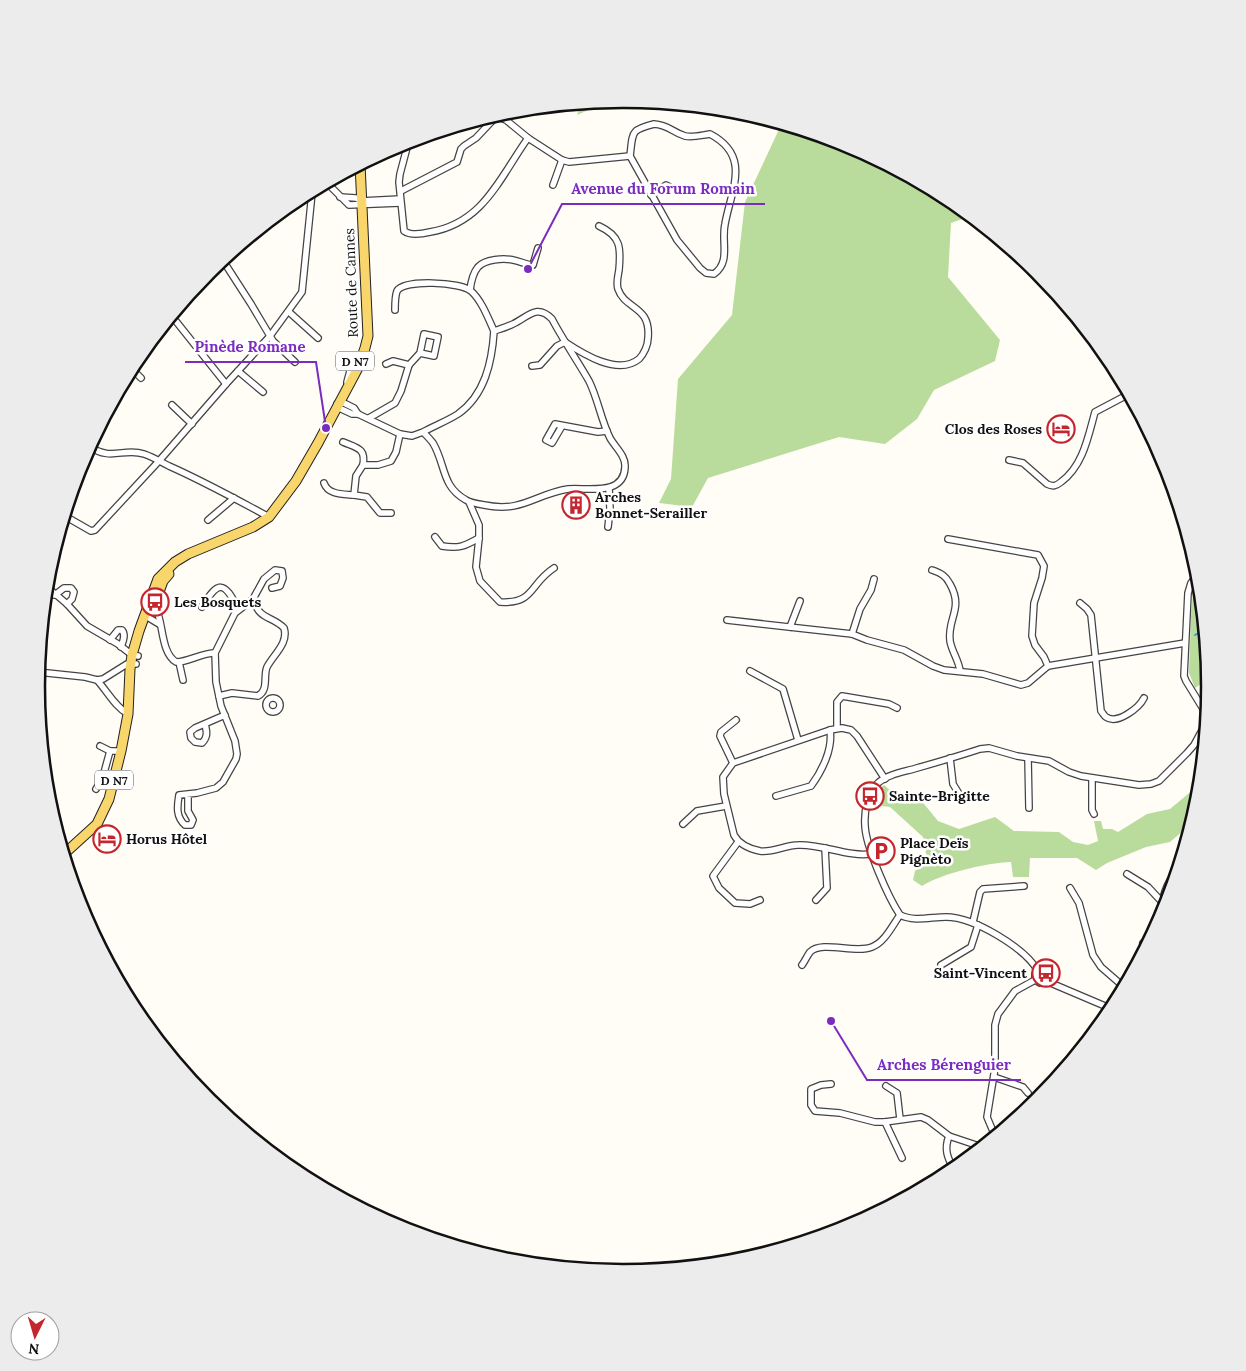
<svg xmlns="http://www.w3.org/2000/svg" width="1246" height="1371" font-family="Lora,serif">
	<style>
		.forest { fill: #b9dc9c }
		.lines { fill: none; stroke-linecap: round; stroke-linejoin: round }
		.stream { stroke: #3f96cf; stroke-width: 2 }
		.minor-casing { stroke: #444; stroke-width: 8 }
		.primary-casing { stroke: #222; stroke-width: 11 }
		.minor { stroke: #fff; stroke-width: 5.5 }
		.primary { stroke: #f9d66b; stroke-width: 9 }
		.labels { text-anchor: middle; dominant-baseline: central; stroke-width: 5; stroke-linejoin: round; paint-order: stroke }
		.shield { fill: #fff; stroke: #585858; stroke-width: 1 }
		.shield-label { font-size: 12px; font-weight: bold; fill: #111 }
		.street-label { font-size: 14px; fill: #111; stroke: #fff }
		.poi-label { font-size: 14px; font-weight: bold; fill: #111; stroke: #fff; text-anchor: start }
		.rim { fill: none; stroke: #111; stroke-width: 2.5 }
		.leader { fill: none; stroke: #7b2cbf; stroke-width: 2 }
		.callout-dot { fill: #7b2cbf; stroke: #fff; stroke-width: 2 }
		.callout-label { font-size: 15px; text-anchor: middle; font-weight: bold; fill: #7b2cbf; stroke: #fff; stroke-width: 5; stroke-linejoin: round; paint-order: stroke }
	</style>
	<rect width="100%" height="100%" fill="#fffdf5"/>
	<g class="forest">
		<path d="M 611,100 L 577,115 L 582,103 Z"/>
		<path d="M 782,123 L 848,144 L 949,198 L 971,216 L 951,223 L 948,277 L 1000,340 L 995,361 L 934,390 L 917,419 L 885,444 L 839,437 L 708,478 L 692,507 L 659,503 L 671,479 L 678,379 L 732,315 L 745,202 Z"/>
		<path d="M 1199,579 L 1210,686 L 1209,694 L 1201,684 L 1195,688 L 1189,673 L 1191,616 L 1193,592 Z"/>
		<path d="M 1200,784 L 1198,800 L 1191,824 L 1170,842 L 1146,847 L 1107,863 L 1096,870 L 1077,858 L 1030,858 L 1029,877 L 1013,877 L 1011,862 C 986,863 943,873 922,886 L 913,880 L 915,871 L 927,859 L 923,837 L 890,807 L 873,805 L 876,792 L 884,785 L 899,798 L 920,799 L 938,821 L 959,829 L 995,817 L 1014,831 L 1059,832 L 1073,842 L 1088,845 L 1098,841 L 1094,821 L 1101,821 L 1103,829 L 1112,829 L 1118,832 L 1147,814 L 1170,809 Z"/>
	</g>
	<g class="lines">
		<path class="stream" d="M 1195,635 L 1204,630"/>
		<g class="minor-casing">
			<g id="minor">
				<path d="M 654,124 C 669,125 672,132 685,136 C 692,138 702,135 710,134 C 752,156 731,190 725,224 C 721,242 731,262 714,274 L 706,273 L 700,268 L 677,240 L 630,156 C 633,132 630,130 654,124 Z"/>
				<path d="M 409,140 L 400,174 L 399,182 L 404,231 C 411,236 422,234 430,232 C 484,223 500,177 528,138 L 562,160 L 569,162 L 630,156"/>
				<path d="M 326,182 L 349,205 L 400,203"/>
				<path d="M 553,185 L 562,160"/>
				<path d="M 401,191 L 457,162 L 461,149 L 464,146 L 476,138 L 493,120 L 500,118 L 506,120 L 528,138"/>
				<path d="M 651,195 L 666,185 L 672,188"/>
				<path d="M 340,197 L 356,198 L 361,201 L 400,199"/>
				<path d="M 222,259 L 251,304 L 273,341 L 295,362"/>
				<path d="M 470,290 C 471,282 473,273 478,267 C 485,259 504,258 513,260 C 520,261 526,265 533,265 L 538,248"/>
				<path d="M 395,310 C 395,305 395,296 397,291 C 404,279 461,282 471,291 C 482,301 488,318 494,331"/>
				<path d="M 289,312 L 318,338"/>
				<path d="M 171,315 L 226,384"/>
				<path d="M 386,364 L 393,361 L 409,365"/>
				<path d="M 532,366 L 540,365 L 557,346 L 565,342 C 583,354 618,376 639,359 C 644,354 648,345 648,338 C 651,305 625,310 618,289 C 616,283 618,276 619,270 C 621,248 621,236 599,226"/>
				<path d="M 131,368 L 141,378"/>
				<path d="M 238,371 L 263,392"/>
				<path d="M 347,382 L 350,371"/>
				<path d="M 340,401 L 354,408 L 358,414"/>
				<path d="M 337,404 L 337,407 L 352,414 L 358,414 L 400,434 L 412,436 L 423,432 C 426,435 430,439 433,443 C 446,465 441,486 466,500 C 471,503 478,504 484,505 C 523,513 535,494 568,489 C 586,487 624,497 625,467 C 626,456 615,447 610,438 C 601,420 598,399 589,381 C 577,360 563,340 552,319 C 537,303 528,317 513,324 C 507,327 500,329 494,331 C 492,362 485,395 458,414 C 447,421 434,426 423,432"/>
				<path d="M 172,405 L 192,424"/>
				<path d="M 369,418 L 395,403 L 401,391 L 409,365 L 420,353 L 424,334 L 438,337 L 434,356 L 420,353"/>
				<path d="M 562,426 L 552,443 L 546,440 L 555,424 L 598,432 L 607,431"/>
				<path d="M 343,442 C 357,448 366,448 363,465"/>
				<path d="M 89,446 C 111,462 124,447 144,454 C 153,457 161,462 169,466 C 203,481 236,499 269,517"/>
				<path d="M 1009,460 L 1023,463 L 1047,484 C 1053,487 1056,486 1061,482 C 1083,466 1088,437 1095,412 L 1129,394"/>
				<path d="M 324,483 C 328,495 343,494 354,495"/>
				<path d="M 469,502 L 479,525 L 479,538 L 476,567 L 480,581 L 500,602 C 535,604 529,584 554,568"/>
				<path d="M 391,513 L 380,513 L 367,497 L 354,495 L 356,476 L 363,465 L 378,465 L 391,461 L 396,452 L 400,434"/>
				<path d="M 70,519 L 91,531 L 95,530 L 159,461 L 226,384 L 270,336 L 302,292 L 312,193 L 315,188"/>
				<path d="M 208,520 L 234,498"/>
				<path d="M 608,527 L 610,509 L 609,488"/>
				<path d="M 435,537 L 442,546 C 459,549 465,546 479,538"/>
				<path d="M 948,539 L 1038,555 L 1044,566 L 1042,578 L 1034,603 L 1032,636 L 1035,645 L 1044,657 L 1048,666"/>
				<path d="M 932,570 C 941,573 946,576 950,584 C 964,609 947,618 950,641 C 952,652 959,661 960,671"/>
				<path d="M 1199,572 L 1191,583 L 1188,593 L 1184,676 L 1186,681 L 1205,712 L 1207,718"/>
				<path d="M 46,586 L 67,604 L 87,626 L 118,644 L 132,655 L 138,656"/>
				<path d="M 45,594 L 55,595 L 64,588 L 71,588 L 74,592 L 72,599 L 67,604"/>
				<path d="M 1080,603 L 1087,609 L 1091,615 L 1101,711 C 1103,713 1104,716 1106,717 C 1117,725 1139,708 1144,698"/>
				<path d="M 202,607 C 218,581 224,580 238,609"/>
				<path d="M 148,612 L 147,615 L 149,618 L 159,624"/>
				<path d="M 146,617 L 152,611 L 158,614 C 163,628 162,653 176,662 C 189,662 201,653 215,653"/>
				<path d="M 727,620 L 852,634 L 867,640 L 904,650 L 933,666 L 944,670 L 983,674 L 1021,685 L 1028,683 L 1048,666 L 1185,643"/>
				<path d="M 790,627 L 800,601"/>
				<path d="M 852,634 L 860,609 L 871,590 L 874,579"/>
				<path d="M 110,640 L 118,630 L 122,630 C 126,635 123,641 121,647"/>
				<path d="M 179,662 L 183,680"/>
				<path d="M 750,671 L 783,689 L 798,740"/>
				<path d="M 38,672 L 85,677 L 97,680 L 103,679 L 127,664 L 136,664"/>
				<path d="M 97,680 C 107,691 115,707 128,714"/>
				<path d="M 219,696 L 232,693 L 258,696 C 269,690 263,676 267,667 C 273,655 289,643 284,628 C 271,615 260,621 253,599"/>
				<circle cx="273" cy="705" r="7"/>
				<path d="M 205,724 C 207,732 208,737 202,743 L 195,742 L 191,738 L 190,732 L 195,728 L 225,715"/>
				<path d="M 837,728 L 837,702 L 842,696 L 889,704 L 897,708"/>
				<path d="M 100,746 L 110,751 L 121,751"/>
				<path d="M 950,758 L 953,784 L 961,797"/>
				<path d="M 1028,758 L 1029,808"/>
				<path d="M 733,763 L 720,736 L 721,732 L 736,720"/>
				<path d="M 1092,778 L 1092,810 L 1094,814"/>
				<path d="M 96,789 L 102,780 L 110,751"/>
				<path d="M 188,794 L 188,811 L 193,820 L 191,825 L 185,825 C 176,817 177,807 179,795 L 197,793 L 216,788 L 223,782 L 236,759 L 237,754 L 235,741 L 221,706 L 216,682 L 215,653 L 235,613 L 253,599 L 264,579 L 275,570 L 282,571 L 283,578 L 280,586 L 272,588"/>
				<path d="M 776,796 L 811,786 C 822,771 833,749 830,730"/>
				<path d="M 683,824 L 697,811 L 726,806"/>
				<path d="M 738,842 L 713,876 L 719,888 L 735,903 L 750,904 L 760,900"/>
				<path d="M 871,854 C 847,857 823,844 798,845 C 786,845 772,853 760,851 C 750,849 739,844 734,835 L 724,794 L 723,777 L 733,763 L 830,730 L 842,728 L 851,730 L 857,736 L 885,779"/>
				<path d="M 1127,874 L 1148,887 L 1162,902"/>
				<path d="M 1070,888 L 1079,903 L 1093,955 L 1101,967 L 1124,987"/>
				<path d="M 816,900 L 827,888 L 825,848"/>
				<path d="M 1162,916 C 1160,899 1167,882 1178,869"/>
				<path d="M 973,922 L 980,892 L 983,889 L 1024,886"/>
				<path d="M 1143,943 L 1146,945"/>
				<path d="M 802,965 C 805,961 807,956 810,952 C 822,940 855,954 872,947 C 885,942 892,926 900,915"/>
				<path d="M 941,965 L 971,947 L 978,925"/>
				<path d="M 1038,971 C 1025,948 974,917 946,917 C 931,917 914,922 900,915 C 888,897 866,847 865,826 C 864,813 867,792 878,783 C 888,774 904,772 917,768 C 938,762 959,756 980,749 L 989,748 L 1017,756 L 1049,761 L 1069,772 L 1081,776 L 1139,785 L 1151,784 L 1159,781 L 1187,753 L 1194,745 L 1206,723"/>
				<path d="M 1038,971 L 1035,974 L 1035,980 L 1040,983 L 1046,981"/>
				<path d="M 1038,971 C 1045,970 1049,975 1046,981"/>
				<path d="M 1046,981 L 1112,1009"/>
				<path d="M 994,1077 L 1023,1087 L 1028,1093"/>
				<path d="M 831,1084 L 821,1085 L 811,1089 L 811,1105 L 815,1111 L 840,1113 L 875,1122 L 885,1122 L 921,1117 L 928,1120 L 949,1136 L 982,1147"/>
				<path d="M 886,1086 L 897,1093 L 900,1119"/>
				<path d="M 885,1122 L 902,1158"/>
				<path d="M 949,1136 C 944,1149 947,1157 954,1170"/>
				<path d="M 995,1136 L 987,1117 L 995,1068 L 995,1025 L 998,1014 L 1015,991 L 1035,980"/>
			</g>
		</g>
		<g class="primary-casing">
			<g id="primary">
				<path d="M 156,600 L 163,581 L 169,574"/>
				<path d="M 64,854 L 97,824 L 109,799 L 121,751 L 128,714 L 130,669 L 132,655 L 139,631 L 158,579 L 175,562 L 188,554 L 253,527 L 269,517 L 296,481 L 318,443 L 358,368 L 365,348 L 368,336 L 360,164"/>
			</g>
		</g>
		<use href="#minor" class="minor"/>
		<use href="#primary" class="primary"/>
	</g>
	<defs>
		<g id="hotel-ring" transform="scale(1.4375)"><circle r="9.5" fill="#fff" stroke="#c4262e" stroke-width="1.5"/><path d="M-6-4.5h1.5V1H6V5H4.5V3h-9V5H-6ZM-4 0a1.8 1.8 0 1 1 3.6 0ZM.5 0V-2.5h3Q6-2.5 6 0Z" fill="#c4262e"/></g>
		<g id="building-ring" transform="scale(1.4375)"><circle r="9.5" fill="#fff" stroke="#c4262e" stroke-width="1.5"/><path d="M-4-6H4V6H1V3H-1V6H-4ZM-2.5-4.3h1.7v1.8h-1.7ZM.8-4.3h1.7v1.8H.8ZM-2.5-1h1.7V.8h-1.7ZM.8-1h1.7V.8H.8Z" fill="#c4262e"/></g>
		<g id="bus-ring" transform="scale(1.4375)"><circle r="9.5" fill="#fff" stroke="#c4262e" stroke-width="1.5"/><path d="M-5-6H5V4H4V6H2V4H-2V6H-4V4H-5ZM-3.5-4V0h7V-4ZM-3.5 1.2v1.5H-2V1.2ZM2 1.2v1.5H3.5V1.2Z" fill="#c4262e"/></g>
		<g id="parking-ring" transform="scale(1.4375)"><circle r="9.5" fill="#fff" stroke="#c4262e" stroke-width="1.5"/><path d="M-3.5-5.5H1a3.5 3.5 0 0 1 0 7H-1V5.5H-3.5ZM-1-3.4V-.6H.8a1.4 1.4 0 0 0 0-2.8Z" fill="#c4262e"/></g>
	</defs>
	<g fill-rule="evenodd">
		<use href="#hotel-ring" x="1061" y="429"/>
		<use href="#building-ring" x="576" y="505"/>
		<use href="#bus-ring" x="155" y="602"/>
		<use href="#bus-ring" x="870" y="796"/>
		<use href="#hotel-ring" x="107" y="839"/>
		<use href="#parking-ring" x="881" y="851"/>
		<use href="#bus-ring" x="1046" y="973"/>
	</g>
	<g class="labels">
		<g class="shield">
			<rect x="336" y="351.5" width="38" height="19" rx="4"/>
			<rect x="95" y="770.5" width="38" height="19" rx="4"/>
		</g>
		<g class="shield-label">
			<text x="355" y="361">D N7</text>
			<text x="114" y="780">D N7</text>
		</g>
		<g class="street-label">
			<text transform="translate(351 283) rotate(-92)">Route de Cannes</text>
		</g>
		<g class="poi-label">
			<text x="1042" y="429" text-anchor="end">Clos des Roses</text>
			<text x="595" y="497">Arches<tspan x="595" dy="16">Bonnet-Serailler</tspan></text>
			<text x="174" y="602">Les Bosquets</text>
			<text x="889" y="796">Sainte-Brigitte</text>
			<text x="126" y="839">Horus Hôtel</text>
			<text x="900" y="843">Place Deïs<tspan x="900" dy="16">Pignèto</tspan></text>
			<text x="1027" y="973" text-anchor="end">Saint-Vincent</text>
		</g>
	</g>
	<path d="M0 0H1246V1371H0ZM45 686a578 578 0 1 1 1156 0a578 578 0 1 1-1156 0Z" fill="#ececec" fill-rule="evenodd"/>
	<path class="rim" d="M45 686a578 578 0 1 1 1156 0a578 578 0 1 1-1156 0Z"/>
	<path class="leader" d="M528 269L562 204H765M326 428L316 362H185M831 1021L867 1080H1021"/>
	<g class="callout-dot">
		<circle cx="528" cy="269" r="5"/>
		<circle cx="326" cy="428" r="5"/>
		<circle cx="831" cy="1021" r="5"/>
	</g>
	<g class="callout-label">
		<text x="663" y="194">Avenue du Forum Romain</text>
		<text x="250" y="352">Pinède Romane</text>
		<text x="944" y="1070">Arches Bérenguier</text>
	</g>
	<g transform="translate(35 1336) rotate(185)"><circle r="24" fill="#ffffff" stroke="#a0a0a0"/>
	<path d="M0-4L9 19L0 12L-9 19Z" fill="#c4262e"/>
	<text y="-8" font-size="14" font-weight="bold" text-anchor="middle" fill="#111111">N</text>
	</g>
</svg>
